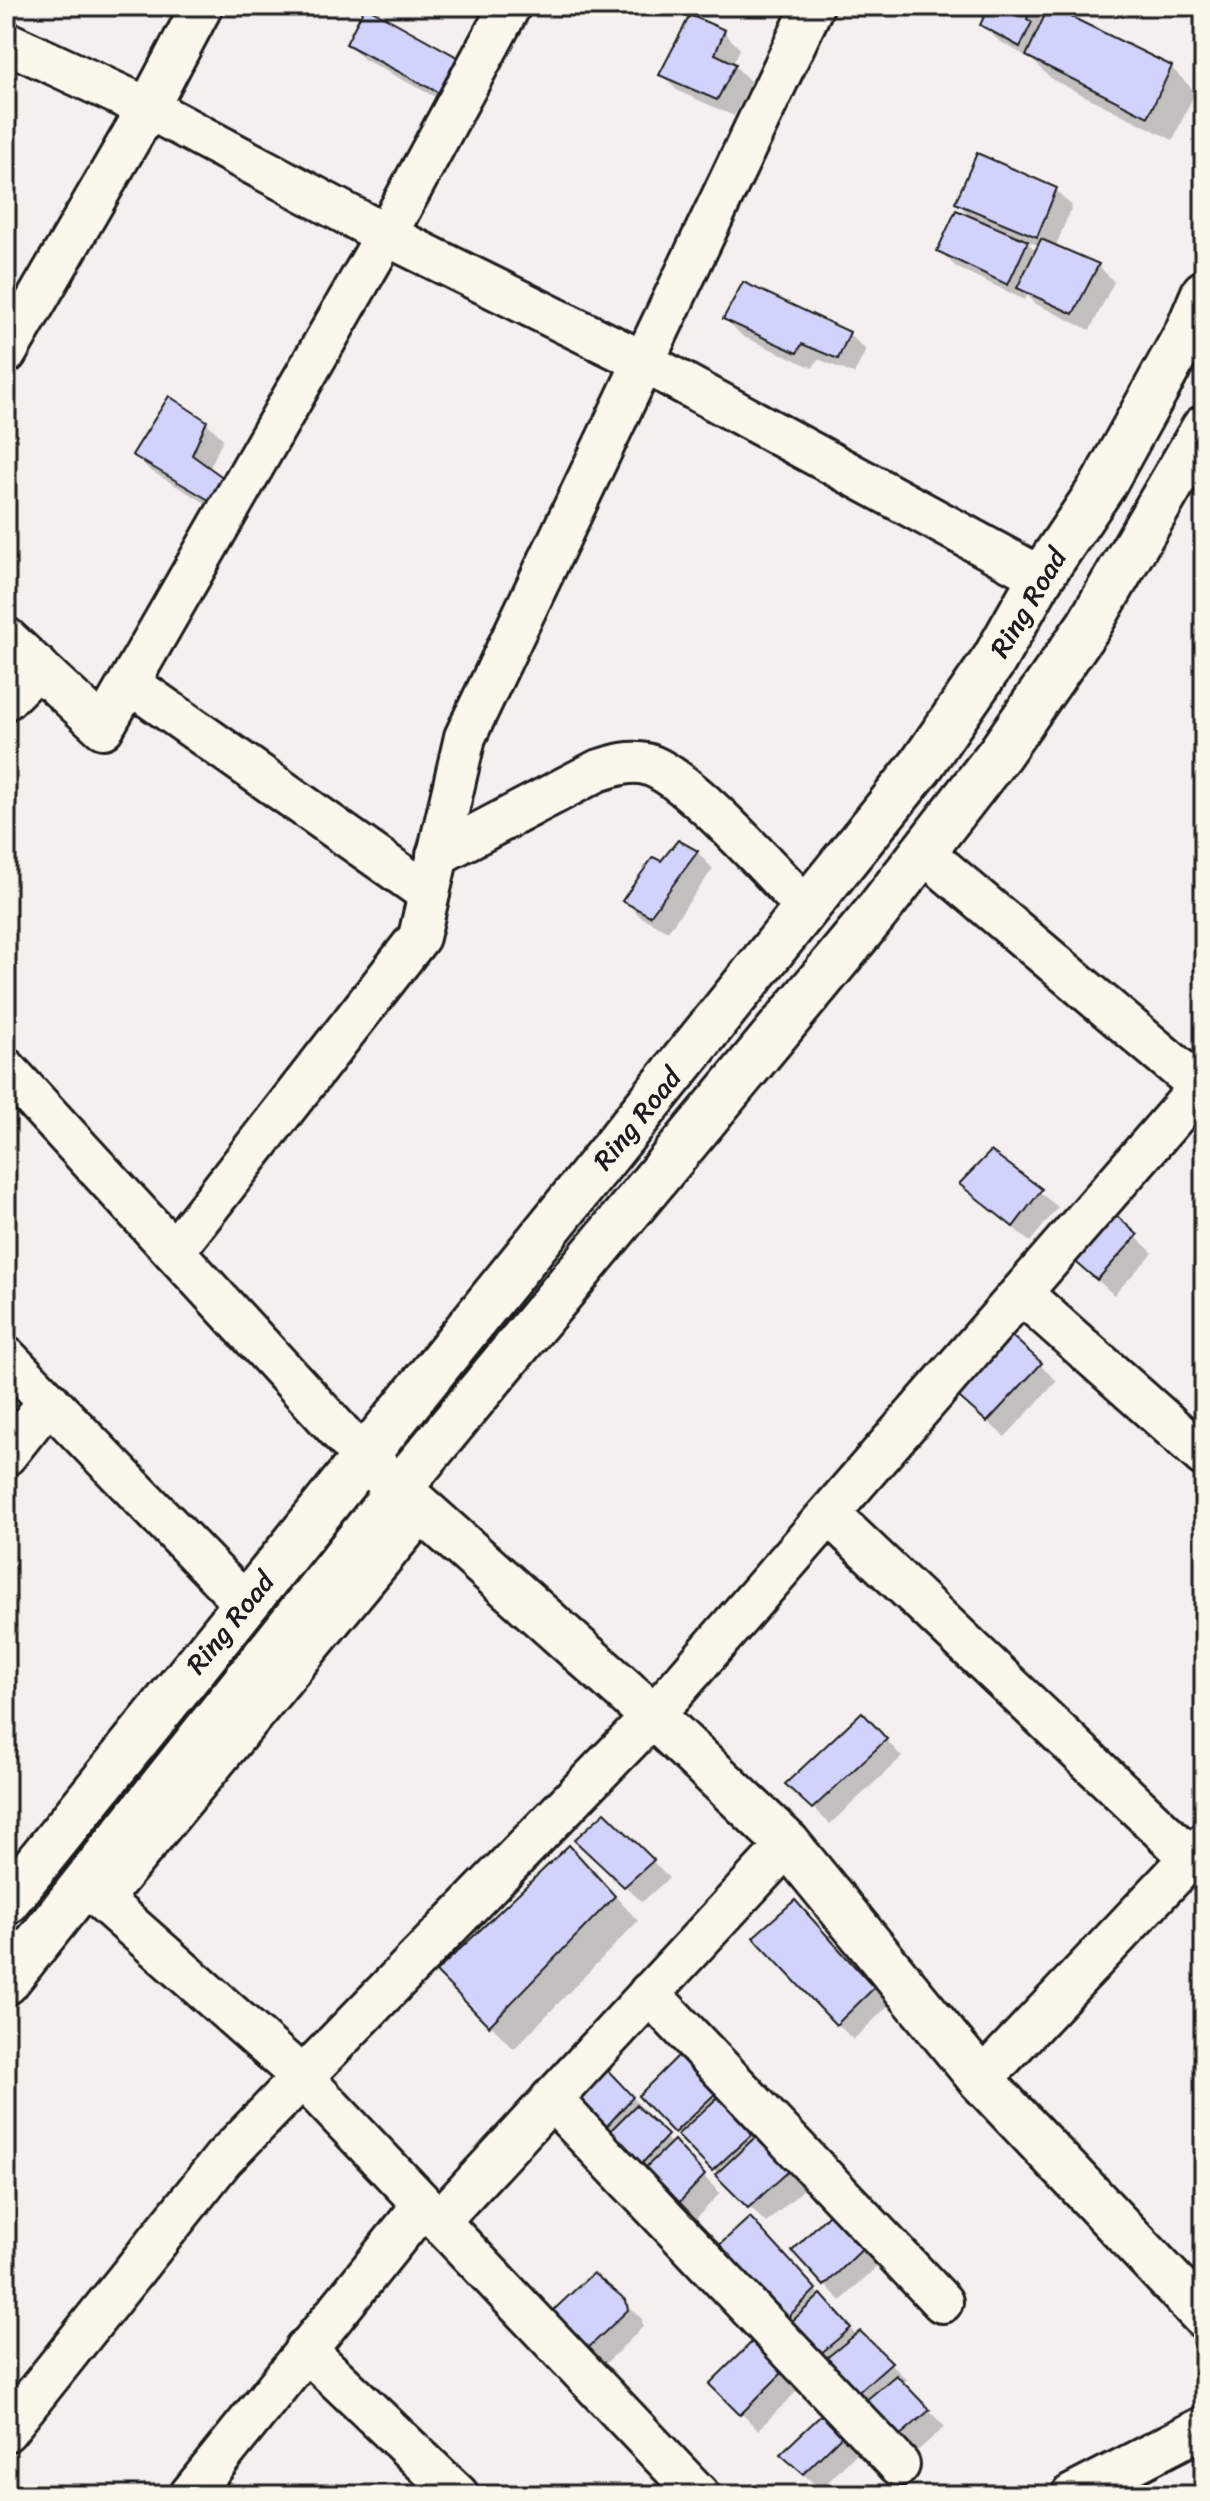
<svg xmlns="http://www.w3.org/2000/svg" width="1210" height="2501" font-family="Sriracha,sans-serif">
	<style>
		.shadow { fill: #0003; fill-rule: evenodd }
		.building { fill: #d1d3fc; stroke: #1c1c1c; stroke-width: 2 }
		.lines { fill: none; stroke-linecap: round; stroke-linejoin: round }
		.street-casing { stroke: #1c1c1c; stroke-width: 46 }
		.secondary-casing { stroke: #1c1c1c; stroke-width: 50 }
		.highway-casing { stroke: #1c1c1c; stroke-width: 50 }
		.street { stroke: #fbf7ec; stroke-width: 40 }
		.secondary { stroke: #fbf7ec; stroke-width: 44 }
		.highway { stroke: #fbf7ec; stroke-width: 44 }
		.labels { text-anchor: middle; dominant-baseline: central; stroke-width: 7; stroke-linejoin: round; paint-order: stroke }
		.street-label { font-size: 28px; fill: #1c1c1c; stroke: #fbf7ec }
	</style>
	<rect width="100%" height="100%" fill="#f3f0ef"/>
	<filter id="ink" filterUnits="userSpaceOnUse"><feTurbulence type="fractalNoise" baseFrequency=".0125" numOctaves="2"/><feDisplacementMap in="SourceGraphic" scale="16" xChannelSelector="R" yChannelSelector="G"/><feConvolveMatrix kernelMatrix="1 2 1 2 8 2 1 2 1" color-interpolation-filters="sRGB"/></filter>
	<g filter="url(#ink)">
		<g class="shadow">
			<path d="M 925,6 L 950,6 L 946,15 Z"/>
			<path d="M 991,6 L 1049,6 L 1171,67 L 1195,92 L 1173,140 L 1053,80 L 1031,59 L 999,41 L 982,25 Z"/>
			<path d="M 724,32 L 740,49 L 733,64 L 751,82 L 734,116 L 678,91 L 661,75 Z"/>
			<path d="M 348,44 L 456,59 L 473,75 L 456,108 L 365,60 Z"/>
			<path d="M 1056,190 L 1072,206 L 1055,248 L 1098,265 L 1114,282 L 1090,330 L 1036,304 L 1027,295 L 1025,300 L 956,267 L 940,251 L 974,220 L 957,203 ZM 1025,240 L 1040,246 L 1037,252 Z"/>
			<path d="M 726,319 L 849,334 L 866,350 L 854,374 L 818,359 L 813,368 L 742,336 Z"/>
			<path d="M 206,422 L 223,439 L 209,470 L 231,518 L 151,471 L 134,455 Z"/>
			<path d="M 697,852 L 713,869 L 668,931 L 641,917 L 625,901 L 662,864 Z"/>
			<path d="M 991,1154 L 1058,1207 L 1030,1242 L 962,1184 Z"/>
			<path d="M 1136,1237 L 1153,1253 L 1114,1295 L 1085,1269 Z"/>
			<path d="M 1004,1332 L 1057,1381 L 1005,1437 L 969,1405 Z"/>
			<path d="M 878,1731 L 902,1757 L 830,1824 L 788,1784 Z"/>
			<path d="M 605,1814 L 669,1878 L 642,1902 L 593,1856 Z"/>
			<path d="M 593,1872 L 638,1921 L 514,2049 L 439,1972 Z"/>
			<path d="M 811,1919 L 889,2005 L 853,2040 L 837,2023 Z"/>
			<path d="M 681,2056 L 814,2180 L 766,2223 L 641,2096 Z"/>
			<path d="M 615,2080 L 649,2115 L 646,2118 L 720,2193 L 692,2223 L 565,2100 Z"/>
			<path d="M 838,2208 L 886,2258 L 841,2301 L 825,2285 Z"/>
			<path d="M 767,2236 L 857,2336 L 860,2333 L 907,2380 L 902,2384 L 945,2427 L 916,2452 L 719,2248 Z"/>
			<path d="M 624,2302 L 642,2319 L 643,2327 L 600,2369 L 563,2335 Z"/>
			<path d="M 753,2344 L 798,2390 L 758,2430 L 712,2384 Z"/>
			<path d="M 848,2425 L 865,2445 L 821,2489 L 799,2471 Z"/>
		</g>
		<g class="building">
			<path d="M 365,6 L 457,57 L 439,93 L 346,44 Z"/>
			<path d="M 989,6 L 1032,6 L 1027,19 L 1032,22 L 1020,47 L 980,25 Z"/>
			<path d="M 1049,6 L 1172,66 L 1148,117 L 1026,56 Z"/>
			<path d="M 690,15 L 725,30 L 715,54 L 736,64 L 717,100 L 659,75 Z"/>
			<path d="M 977,153 L 1057,188 L 1037,237 L 955,203 Z"/>
			<path d="M 956,210 L 1028,241 L 1008,285 L 937,251 Z"/>
			<path d="M 1041,239 L 1099,264 L 1073,314 L 1017,288 Z"/>
			<path d="M 743,282 L 850,332 L 838,359 L 802,344 L 797,353 L 723,319 Z"/>
			<path d="M 169,396 L 207,421 L 192,455 L 228,481 L 214,503 L 132,455 Z"/>
			<path d="M 678,840 L 698,851 L 650,916 L 622,901 L 653,857 L 661,861 Z"/>
			<path d="M 991,1151 L 1042,1189 L 1013,1227 L 959,1184 Z"/>
			<path d="M 1108,1208 L 1138,1235 L 1097,1280 L 1065,1253 Z"/>
			<path d="M 1004,1329 L 1042,1363 L 987,1422 L 950,1389 Z"/>
			<path d="M 862,1712 L 887,1739 L 812,1809 L 785,1784 Z"/>
			<path d="M 605,1812 L 654,1860 L 624,1887 L 574,1840 Z"/>
			<path d="M 569,1845 L 615,1896 L 489,2026 L 436,1972 Z"/>
			<path d="M 795,1900 L 874,1988 L 836,2025 L 753,1937 Z"/>
			<path d="M 681,2053 L 720,2089 L 674,2133 L 638,2096 Z"/>
			<path d="M 599,2061 L 633,2097 L 598,2136 L 562,2100 Z"/>
			<path d="M 728,2088 L 764,2123 L 712,2171 L 677,2135 Z"/>
			<path d="M 636,2105 L 668,2135 L 637,2169 L 602,2139 Z"/>
			<path d="M 766,2127 L 799,2162 L 748,2208 L 715,2175 Z"/>
			<path d="M 674,2140 L 705,2175 L 674,2208 L 638,2175 Z"/>
			<path d="M 838,2205 L 871,2241 L 824,2286 L 792,2251 Z"/>
			<path d="M 750,2217 L 816,2289 L 785,2320 L 716,2248 Z"/>
			<path d="M 593,2273 L 626,2300 L 628,2310 L 582,2354 L 544,2319 Z"/>
			<path d="M 821,2294 L 851,2328 L 819,2355 L 788,2325 Z"/>
			<path d="M 860,2331 L 892,2362 L 856,2394 L 824,2360 Z"/>
			<path d="M 753,2341 L 783,2372 L 740,2415 L 709,2384 Z"/>
			<path d="M 896,2375 L 930,2410 L 898,2437 L 864,2402 Z"/>
			<path d="M 831,2406 L 850,2428 L 803,2474 L 780,2454 Z"/>
		</g>
		<g class="lines">
			<g class="street-casing">
				<g id="street">
					<path d="M 6,42 L 148,108 L 386,235 L 646,363 L 1041,577"/>
					<path d="M 6,353 L 148,108 L 202,6"/>
					<path d="M 6,638 L 103,728 L 386,235 L 510,6"/>
					<path d="M 129,683 L 429,894"/>
					<path d="M 6,699 L 38,667"/>
					<path d="M 923,852 L 1204,1090"/>
					<path d="M 437,855 L 597,771 C 613,766 629,760 646,764 C 685,773 774,875 807,908"/>
					<path d="M 6,1069 L 363,1457"/>
					<path d="M 174,1251 L 419,937 L 465,737 L 813,6"/>
					<path d="M 1021,1293 L 1204,1456"/>
					<path d="M 6,1357 L 245,1604"/>
					<path d="M 6,1455 L 49,1401"/>
					<path d="M 421,1511 L 101,1899 L 302,2077 L 699,2495"/>
					<path d="M 829,1514 L 1191,1858"/>
					<path d="M 649,1993 L 942,2302"/>
					<path d="M 981,2080 L 1204,1844"/>
					<path d="M 551,2099 L 899,2465"/>
					<path d="M 439,2221 L 788,1844"/>
					<path d="M 305,2349 L 458,2495"/>
					<path d="M 6,2431 L 223,2159 L 653,1716 L 1200,1087"/>
					<path d="M 190,2495 L 423,2205"/>
					<path d="M 1072,2495 L 1204,2427"/>
				</g>
			</g>
			<g class="secondary-casing">
				<path id="secondary" d="M 363,1457 L 653,1716 L 788,1844 L 981,2080 L 1204,2316"/>
			</g>
			<g class="highway-casing">
				<g id="highway">
					<path d="M 6,1902 L 920,767 L 994,660 L 1041,577 L 1103,485 L 1187,333 L 1204,293"/>
					<path d="M 6,1982 L 398,1490 L 875,914 L 1000,753 L 1089,625 L 1204,428"/>
				</g>
			</g>
			<use href="#street" class="street"/>
			<use href="#secondary" class="secondary"/>
			<use href="#highway" class="highway"/>
		</g>
	</g>
	<g class="labels">
		<g class="street-label">
			<text transform="translate(1028 603) rotate(-59)">Ring Road</text>
			<text transform="translate(637 1119) rotate(-51)">Ring Road</text>
			<text transform="translate(230 1623) rotate(-51)">Ring Road</text>
		</g>
	</g>
	<rect width="1210" height="2501" fill="none" stroke="#fbf7ec" stroke-width="32"/>
	<rect x="16" y="16" width="1178" height="2469" fill="none" stroke="#1c1c1c" stroke-width="3" filter="url(#ink)"/>
</svg>
